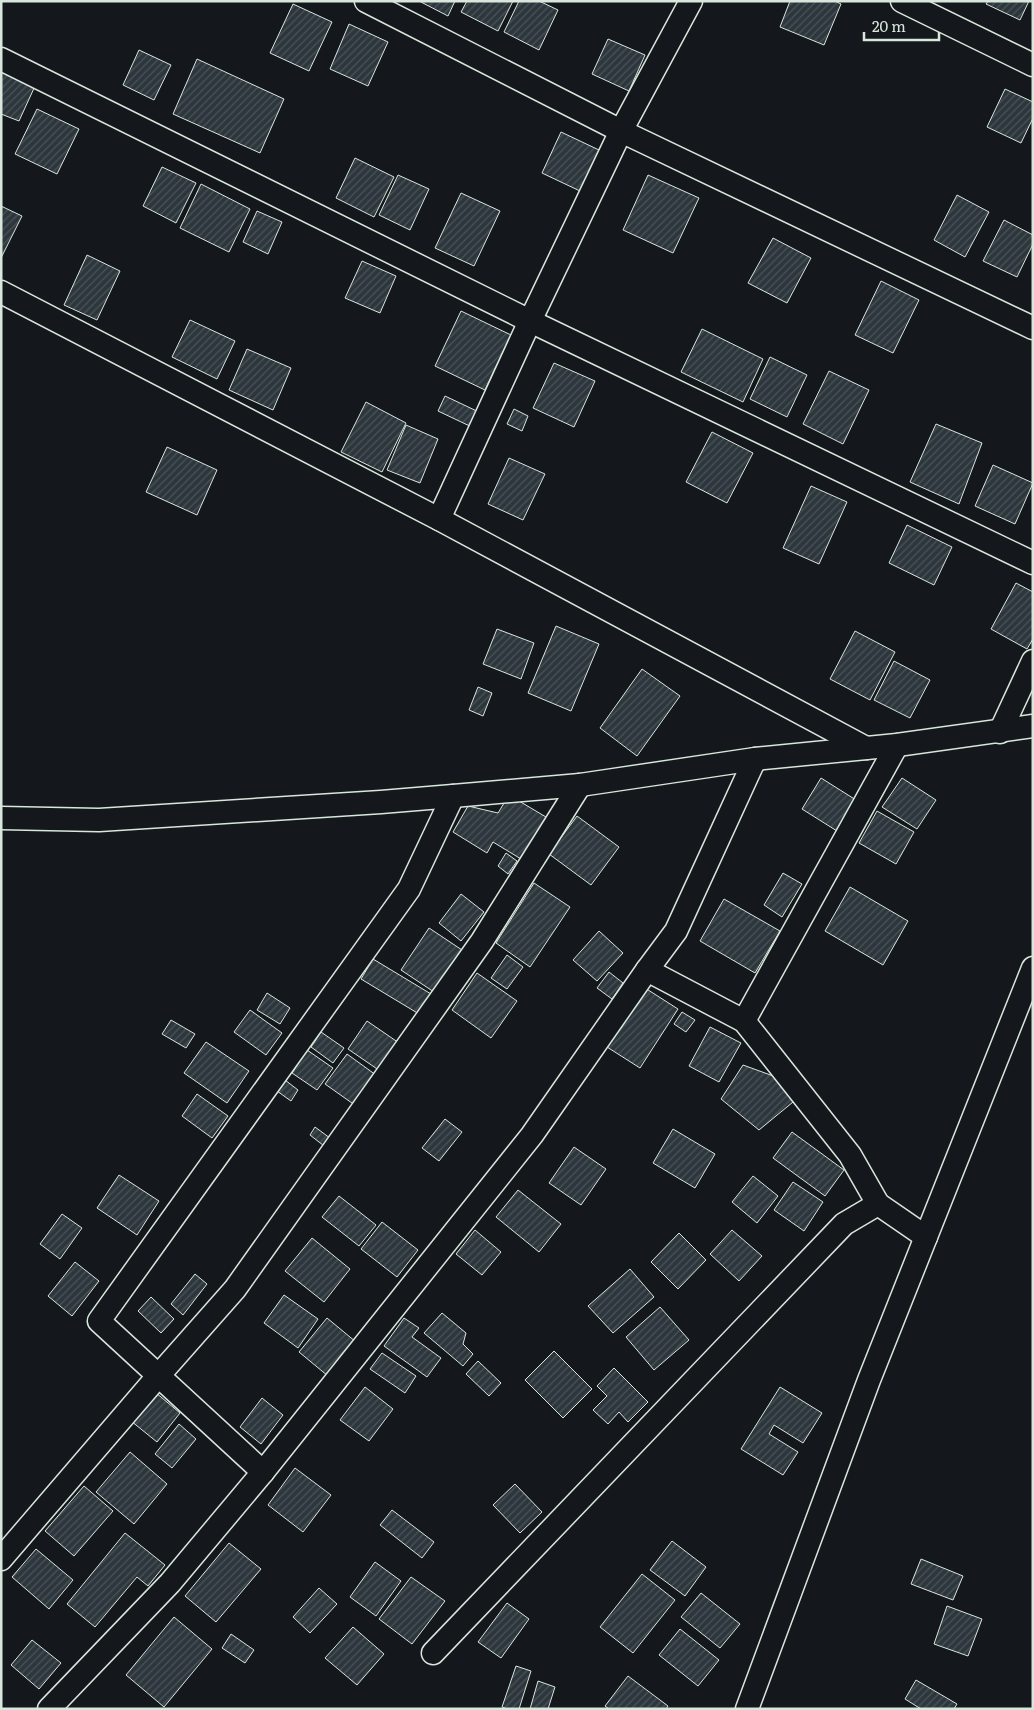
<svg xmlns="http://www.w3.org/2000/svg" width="1034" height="1710" font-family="Literata,serif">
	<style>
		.building { fill: url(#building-hatch); stroke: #d8e6dc }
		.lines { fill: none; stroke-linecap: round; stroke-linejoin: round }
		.street-casing { stroke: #d8e6dc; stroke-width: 25 }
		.street { stroke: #14181c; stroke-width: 22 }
	</style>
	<defs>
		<pattern id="building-hatch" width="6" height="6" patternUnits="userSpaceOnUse" patternTransform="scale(1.25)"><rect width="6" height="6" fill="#2c363c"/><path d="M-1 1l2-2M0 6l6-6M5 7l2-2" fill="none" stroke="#4a5358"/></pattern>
	</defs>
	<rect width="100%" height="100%" fill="#14181c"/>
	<g class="building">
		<path d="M 419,1 L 455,1 L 448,16 Z"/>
		<path d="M 467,1 L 513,1 L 498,31 L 461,12 Z"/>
		<path d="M 519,1 L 539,1 L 558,10 L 539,50 L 504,32 Z"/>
		<path d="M 790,1 L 835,1 L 841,4 L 824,45 L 780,27 Z"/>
		<path d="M 988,1 L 1029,1 L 1020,20 L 986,4 Z"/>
		<path d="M 293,4 L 332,22 L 309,71 L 270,53 Z"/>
		<path d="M 349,24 L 388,42 L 368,86 L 330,69 Z"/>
		<path d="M 608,39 L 645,55 L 629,91 L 592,74 Z"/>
		<path d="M 139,50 L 171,65 L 154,100 L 123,85 Z"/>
		<path d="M 197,59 L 284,99 L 260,153 L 173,114 Z"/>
		<path d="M 1,71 L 35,86 L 19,121 L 1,114 Z"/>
		<path d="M 1005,89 L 1033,102 L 1033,118 L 1021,143 L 987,127 Z"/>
		<path d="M 37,109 L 79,129 L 57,174 L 15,154 Z"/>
		<path d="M 561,132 L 599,150 L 580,191 L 542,173 Z"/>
		<path d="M 355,158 L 394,177 L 374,217 L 336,198 Z"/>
		<path d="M 162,167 L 196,183 L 176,223 L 143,206 Z"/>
		<path d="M 398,175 L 429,189 L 410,230 L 379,215 Z"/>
		<path d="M 648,175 L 699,198 L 673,253 L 623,230 Z"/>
		<path d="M 201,184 L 250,209 L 229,252 L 180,228 Z"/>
		<path d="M 461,193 L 500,211 L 474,266 L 435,248 Z"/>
		<path d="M 957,195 L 989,212 L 965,257 L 934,240 Z"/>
		<path d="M 1,206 L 22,216 L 1,258 Z"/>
		<path d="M 257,211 L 282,222 L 268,254 L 243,242 Z"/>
		<path d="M 1004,220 L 1033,235 L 1033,244 L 1017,277 L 983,261 Z"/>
		<path d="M 773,238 L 811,258 L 787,303 L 748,283 Z"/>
		<path d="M 87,255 L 120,271 L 97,320 L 64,305 Z"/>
		<path d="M 362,261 L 396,276 L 380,313 L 345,298 Z"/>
		<path d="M 881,281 L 919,300 L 893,353 L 855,335 Z"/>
		<path d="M 461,311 L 511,335 L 485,390 L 435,366 Z"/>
		<path d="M 190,320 L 235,341 L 217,379 L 172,357 Z"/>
		<path d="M 702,329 L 763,359 L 743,402 L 681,372 Z"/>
		<path d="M 247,349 L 291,368 L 273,410 L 229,390 Z"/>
		<path d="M 770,357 L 807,375 L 787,417 L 750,399 Z"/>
		<path d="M 554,363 L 595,381 L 574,427 L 533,408 Z"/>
		<path d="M 829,371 L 869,390 L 843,444 L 803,424 Z"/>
		<path d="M 445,396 L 483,414 L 476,429 L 438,411 Z"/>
		<path d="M 366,402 L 406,423 L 382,472 L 341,452 Z"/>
		<path d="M 514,409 L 528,416 L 522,431 L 507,424 Z"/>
		<path d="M 936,424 L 982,443 L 959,504 L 910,482 Z"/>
		<path d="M 406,425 L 438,439 L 420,483 L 387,470 Z"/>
		<path d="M 712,432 L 753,453 L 727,503 L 686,482 Z"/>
		<path d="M 167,447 L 217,470 L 197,515 L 146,492 Z"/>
		<path d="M 509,458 L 545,474 L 523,520 L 488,504 Z"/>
		<path d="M 993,465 L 1033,483 L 1015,524 L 975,506 Z"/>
		<path d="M 811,486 L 847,502 L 819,564 L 783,548 Z"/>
		<path d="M 907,525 L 952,547 L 934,585 L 889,563 Z"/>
		<path d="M 1016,583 L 1033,592 L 1033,639 L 1027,649 L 991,629 Z"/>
		<path d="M 556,626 L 599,644 L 571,711 L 528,693 Z"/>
		<path d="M 497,629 L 534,643 L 521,679 L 483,664 Z"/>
		<path d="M 855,631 L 895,652 L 870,700 L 830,679 Z"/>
		<path d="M 894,661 L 930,680 L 910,718 L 874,700 Z"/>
		<path d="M 642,669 L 680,696 L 637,756 L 600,728 Z"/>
		<path d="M 478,687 L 492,693 L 483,716 L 469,710 Z"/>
		<path d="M 821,778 L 856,800 L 837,831 L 802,809 Z"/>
		<path d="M 902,778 L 936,800 L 917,829 L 882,807 Z"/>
		<path d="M 509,795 L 551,820 L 526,862 L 493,842 L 487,853 L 453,832 L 468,806 L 498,813 Z"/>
		<path d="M 877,811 L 914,832 L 896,864 L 859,843 Z"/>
		<path d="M 577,816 L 619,847 L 591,885 L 549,854 Z"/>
		<path d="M 506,853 L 517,861 L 508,874 L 498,866 Z"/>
		<path d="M 783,873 L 802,884 L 782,917 L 764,905 Z"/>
		<path d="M 534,883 L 570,907 L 530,967 L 496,943 Z"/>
		<path d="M 850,887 L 908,921 L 883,965 L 825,931 Z"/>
		<path d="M 461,894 L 484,912 L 461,941 L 439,923 Z"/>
		<path d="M 724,899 L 780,931 L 755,973 L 700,941 Z"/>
		<path d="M 429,928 L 465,952 L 437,994 L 401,970 Z"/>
		<path d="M 599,931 L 623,953 L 597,981 L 573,960 Z"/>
		<path d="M 507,955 L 523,967 L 507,989 L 491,978 Z"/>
		<path d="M 373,959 L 431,994 L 419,1014 L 361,979 Z"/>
		<path d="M 609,972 L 623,983 L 612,999 L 597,988 Z"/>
		<path d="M 477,973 L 517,1001 L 491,1038 L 452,1010 Z"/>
		<path d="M 645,988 L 678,1009 L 640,1068 L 607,1047 Z"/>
		<path d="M 267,993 L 290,1008 L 280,1024 L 257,1010 Z"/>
		<path d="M 250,1010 L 282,1033 L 266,1055 L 234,1032 Z"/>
		<path d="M 682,1012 L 695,1020 L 686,1032 L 674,1024 Z"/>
		<path d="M 171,1020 L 195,1034 L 186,1048 L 162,1034 Z"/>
		<path d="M 367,1021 L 402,1045 L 383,1073 L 348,1049 Z"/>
		<path d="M 710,1027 L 741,1043 L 719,1082 L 689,1066 Z"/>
		<path d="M 321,1032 L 344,1048 L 333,1063 L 311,1047 Z"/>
		<path d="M 206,1042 L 249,1071 L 227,1103 L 184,1073 Z"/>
		<path d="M 307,1050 L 333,1068 L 317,1090 L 292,1073 Z"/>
		<path d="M 347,1054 L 380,1078 L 359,1108 L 325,1084 Z"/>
		<path d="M 743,1065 L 776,1077 L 793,1102 L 759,1130 L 721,1099 Z"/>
		<path d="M 285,1080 L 298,1090 L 291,1101 L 277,1091 Z"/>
		<path d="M 197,1094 L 228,1116 L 212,1138 L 182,1116 Z"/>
		<path d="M 445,1119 L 462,1132 L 439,1161 L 422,1148 Z"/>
		<path d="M 315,1127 L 334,1141 L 328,1149 L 310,1135 Z"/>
		<path d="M 673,1129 L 715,1154 L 695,1188 L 653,1163 Z"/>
		<path d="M 792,1132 L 844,1170 L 825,1196 L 773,1158 Z"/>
		<path d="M 574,1147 L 606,1169 L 581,1205 L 549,1183 Z"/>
		<path d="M 119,1175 L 159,1201 L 137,1235 L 97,1208 Z"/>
		<path d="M 753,1176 L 778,1196 L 757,1223 L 732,1202 Z"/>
		<path d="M 793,1182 L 823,1202 L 804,1231 L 774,1210 Z"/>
		<path d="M 518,1190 L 561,1224 L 539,1252 L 496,1217 Z"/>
		<path d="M 339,1196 L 376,1225 L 359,1246 L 322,1217 Z"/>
		<path d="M 62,1214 L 82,1228 L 60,1259 L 40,1244 Z"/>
		<path d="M 382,1222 L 418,1250 L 397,1277 L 361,1249 Z"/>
		<path d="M 475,1230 L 501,1252 L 482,1275 L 456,1254 Z"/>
		<path d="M 732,1230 L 762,1256 L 739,1281 L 710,1254 Z"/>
		<path d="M 679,1233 L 706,1260 L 678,1289 L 651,1262 Z"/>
		<path d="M 312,1238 L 350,1269 L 324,1302 L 285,1271 Z"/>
		<path d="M 75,1262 L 99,1281 L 72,1316 L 48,1296 Z"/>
		<path d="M 630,1269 L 654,1297 L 613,1333 L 588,1306 Z"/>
		<path d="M 195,1274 L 207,1284 L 183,1315 L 171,1304 Z"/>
		<path d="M 284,1295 L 318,1319 L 298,1348 L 264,1323 Z"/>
		<path d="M 151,1297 L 174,1319 L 161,1333 L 138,1311 Z"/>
		<path d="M 660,1307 L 689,1340 L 654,1370 L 626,1337 Z"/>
		<path d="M 442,1313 L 466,1333 L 463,1344 L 473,1354 L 463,1366 L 424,1333 Z"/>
		<path d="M 327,1318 L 356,1342 L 328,1376 L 299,1352 Z"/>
		<path d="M 404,1318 L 419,1328 L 412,1337 L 441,1358 L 427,1377 L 384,1346 Z"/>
		<path d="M 554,1351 L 592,1389 L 563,1418 L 525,1380 Z"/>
		<path d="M 382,1353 L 416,1376 L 405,1393 L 370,1369 Z"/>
		<path d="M 478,1361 L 501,1383 L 489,1396 L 466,1374 Z"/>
		<path d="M 614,1368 L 648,1402 L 628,1422 L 619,1412 L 608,1424 L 593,1410 L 607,1396 L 597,1386 Z"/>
		<path d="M 365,1387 L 393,1409 L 369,1441 L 340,1420 Z"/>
		<path d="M 780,1387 L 822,1413 L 803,1443 L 774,1425 L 769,1434 L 798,1452 L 783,1475 L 741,1449 Z"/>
		<path d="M 155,1392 L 180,1413 L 157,1442 L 131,1421 Z"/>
		<path d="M 262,1398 L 283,1415 L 261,1444 L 240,1427 Z"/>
		<path d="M 179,1424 L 196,1439 L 172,1468 L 155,1454 Z"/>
		<path d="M 130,1452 L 167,1484 L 134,1524 L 96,1492 Z"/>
		<path d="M 295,1468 L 331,1495 L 303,1532 L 268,1505 Z"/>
		<path d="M 515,1484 L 542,1512 L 520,1533 L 493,1505 Z"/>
		<path d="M 84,1486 L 113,1511 L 74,1556 L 45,1531 Z"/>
		<path d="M 392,1510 L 434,1542 L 422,1558 L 380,1525 Z"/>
		<path d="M 125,1533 L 165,1565 L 148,1586 L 137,1577 L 95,1627 L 67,1604 Z"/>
		<path d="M 672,1541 L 706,1567 L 685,1596 L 650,1570 Z"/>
		<path d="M 229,1543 L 261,1569 L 216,1622 L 185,1596 Z"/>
		<path d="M 36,1549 L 73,1580 L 49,1609 L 12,1577 Z"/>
		<path d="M 921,1559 L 963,1576 L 953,1600 L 911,1584 Z"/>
		<path d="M 375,1562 L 401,1581 L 376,1616 L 350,1597 Z"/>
		<path d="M 642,1574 L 675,1600 L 633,1653 L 600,1627 Z"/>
		<path d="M 411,1577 L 445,1601 L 412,1644 L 379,1619 Z"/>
		<path d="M 319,1588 L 337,1604 L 310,1633 L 293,1617 Z"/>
		<path d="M 701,1593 L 740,1624 L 720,1648 L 681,1617 Z"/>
		<path d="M 507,1603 L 529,1619 L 501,1658 L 478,1642 Z"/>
		<path d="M 947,1606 L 982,1619 L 968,1656 L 934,1644 Z"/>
		<path d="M 174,1617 L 212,1649 L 164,1707 L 126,1675 Z"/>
		<path d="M 353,1627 L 384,1654 L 357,1685 L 325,1658 Z"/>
		<path d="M 680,1629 L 719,1660 L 698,1686 L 659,1655 Z"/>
		<path d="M 231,1634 L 254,1650 L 245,1663 L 222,1648 Z"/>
		<path d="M 32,1640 L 61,1663 L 39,1689 L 11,1665 Z"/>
		<path d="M 516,1666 L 531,1671 L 519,1709 L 507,1709 L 502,1707 Z"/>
		<path d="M 628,1676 L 668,1706 L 666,1709 L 609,1709 L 605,1706 Z"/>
		<path d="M 916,1680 L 957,1704 L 954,1709 L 921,1709 L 905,1699 Z"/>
		<path d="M 538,1681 L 555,1687 L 548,1709 L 530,1709 Z"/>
	</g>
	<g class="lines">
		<g class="street-casing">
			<g id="street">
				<path d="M 366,1 L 621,131 L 1033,328"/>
				<path d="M 902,1 L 1033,65"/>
				<path d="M 1,59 L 530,321 L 1033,563"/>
				<path d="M 1,292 L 439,519 L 866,748"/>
				<path d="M 439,519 L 530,321 L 621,131 L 691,1"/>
				<path d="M 1000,732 L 1033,661"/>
				<path d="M 1,818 L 99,820 L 381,802 L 453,796 L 580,785 L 755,759 L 897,745 L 1033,726"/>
				<path d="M 647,970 L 744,1021 L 850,1155 L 878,1204 L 926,1237"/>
				<path d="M 744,1021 L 897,745"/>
				<path d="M 263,1472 L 99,1321 L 409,889 L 453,796"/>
				<path d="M 1,1559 L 159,1375 L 235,1289 L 482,941 L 580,785"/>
				<path d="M 433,1653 L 844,1224 L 878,1204"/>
				<path d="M 49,1709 L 170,1583 L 263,1472 L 532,1135 L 647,970 L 676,931 L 755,759"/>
				<path d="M 747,1709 L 869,1380 L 1033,968"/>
			</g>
		</g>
		<use href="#street" class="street"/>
	</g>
	<rect width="1034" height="1710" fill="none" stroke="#d8e6dc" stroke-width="5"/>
	<path d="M864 32v8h75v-8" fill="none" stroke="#d8e6dc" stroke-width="2.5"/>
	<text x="872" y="32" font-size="15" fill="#d8e6dc" stroke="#14181c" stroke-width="4" paint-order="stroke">20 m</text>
</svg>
